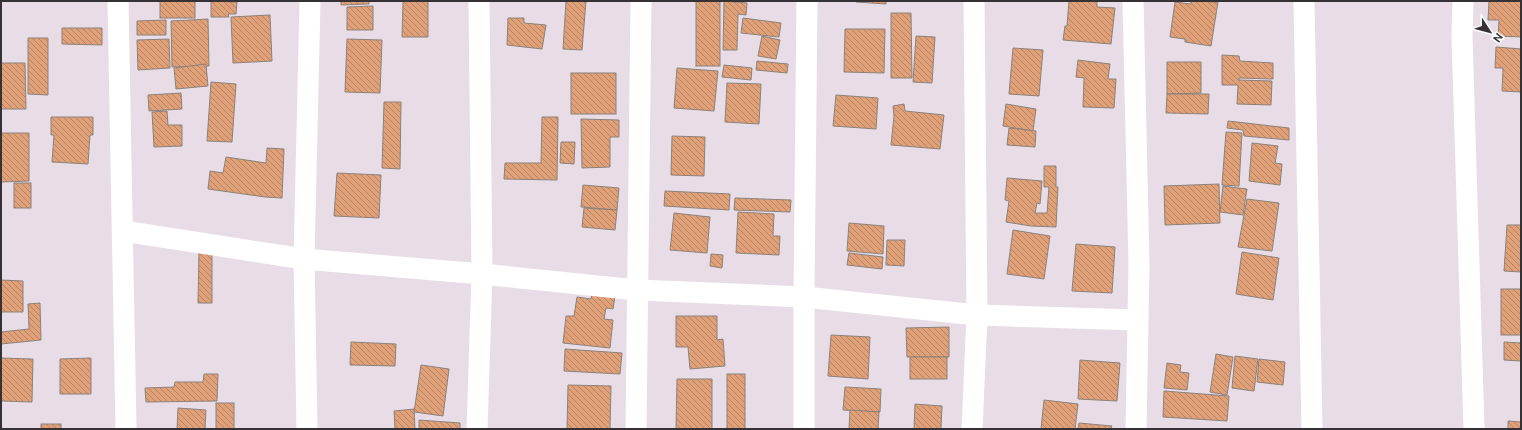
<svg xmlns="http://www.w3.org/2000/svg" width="1522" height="430" font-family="'DM Sans',sans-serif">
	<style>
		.building { fill: url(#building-back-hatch); stroke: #8c817a }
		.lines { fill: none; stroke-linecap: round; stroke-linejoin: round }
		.street { stroke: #fff; stroke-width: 21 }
	</style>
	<defs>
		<pattern id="building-back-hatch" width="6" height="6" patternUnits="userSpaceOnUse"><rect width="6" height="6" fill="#e0a179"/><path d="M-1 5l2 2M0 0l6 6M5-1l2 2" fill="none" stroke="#b68464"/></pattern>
	</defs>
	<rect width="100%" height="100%" fill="#e8dde7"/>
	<g class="building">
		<rect x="160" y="1" width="35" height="17"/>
		<path d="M 211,1 L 237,2 L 236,14 L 228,14 L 229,17 L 211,17 Z"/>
		<path d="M 341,1 L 369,1 L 369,4 L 341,5 Z"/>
		<path d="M 403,1 L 428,1 L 428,37 L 402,37 Z"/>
		<path d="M 566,1 L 586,1 L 582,50 L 563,49 Z"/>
		<rect x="696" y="1" width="24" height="65"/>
		<path d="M 724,1 L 747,3 L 746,15 L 738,14 L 737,50 L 723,50 Z"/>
		<path d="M 856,1 L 886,1 L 886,4 L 856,2 Z"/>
		<path d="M 1069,1 L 1097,1 L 1097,7 L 1115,8 L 1111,44 L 1063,40 L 1065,26 L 1067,26 Z"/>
		<path d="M 1191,1 L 1218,2 L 1211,46 L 1185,42 L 1185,39 L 1170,37 L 1175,2 L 1191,4 Z"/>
		<path d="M 1489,1 L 1521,1 L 1521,37 L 1498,36 L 1499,20 L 1488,20 Z"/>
		<path d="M 373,6 L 373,30 L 347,30 L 347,7 Z"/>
		<path d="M 891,13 L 911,13 L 912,78 L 891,78 Z"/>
		<path d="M 270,15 L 272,61 L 233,63 L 231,17 Z"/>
		<path d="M 508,18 L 524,18 L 524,23 L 546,25 L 542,49 L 507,45 Z"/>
		<path d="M 743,18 L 781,23 L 779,37 L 741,33 Z"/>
		<path d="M 208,19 L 209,66 L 172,67 L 171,21 Z"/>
		<path d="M 166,20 L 166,35 L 137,35 L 137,21 Z"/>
		<path d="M 62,28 L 102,28 L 102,45 L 62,44 Z"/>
		<path d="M 845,29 L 885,29 L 884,73 L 844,72 Z"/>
		<path d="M 762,36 L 780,40 L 776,59 L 758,56 Z"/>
		<path d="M 916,36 L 935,37 L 932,83 L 913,82 Z"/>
		<path d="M 28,38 L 48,38 L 48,95 L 28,94 Z"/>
		<path d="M 169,39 L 170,68 L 138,70 L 137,40 Z"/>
		<path d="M 347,39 L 382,40 L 380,93 L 345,92 Z"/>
		<path d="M 1496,47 L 1521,49 L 1521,92 L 1502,91 L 1503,68 L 1495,68 Z"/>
		<path d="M 1013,48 L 1043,50 L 1039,96 L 1009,94 Z"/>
		<path d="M 1222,55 L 1239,56 L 1240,61 L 1273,63 L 1273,79 L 1239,78 L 1239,80 L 1272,81 L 1271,105 L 1237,104 L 1238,85 L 1222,85 Z"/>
		<path d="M 1078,60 L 1110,64 L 1108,79 L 1116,79 L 1114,108 L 1083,107 L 1084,78 L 1076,77 Z"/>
		<path d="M 757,61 L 788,64 L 787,73 L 756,70 Z"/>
		<path d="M 1167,62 L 1201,62 L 1201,93 L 1167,94 Z"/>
		<path d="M 1,63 L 25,63 L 26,109 L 1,109 Z"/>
		<path d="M 206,64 L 208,86 L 176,89 L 174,68 Z"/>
		<path d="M 724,65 L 752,68 L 751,80 L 722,77 Z"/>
		<path d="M 677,68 L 718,71 L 714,111 L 674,108 Z"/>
		<rect x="571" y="73" width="45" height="41"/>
		<path d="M 211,82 L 236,84 L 232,142 L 207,141 Z"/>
		<path d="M 727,83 L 761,84 L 759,124 L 725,122 Z"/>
		<path d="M 181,93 L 182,109 L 149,111 L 148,95 Z"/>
		<path d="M 1167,94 L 1209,94 L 1208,114 L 1166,113 Z"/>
		<path d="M 836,95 L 878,98 L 876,129 L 833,126 Z"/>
		<path d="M 384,102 L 401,102 L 400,169 L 382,168 Z"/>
		<path d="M 904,104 L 905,111 L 944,115 L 940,149 L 891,145 L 894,116 L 893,106 Z"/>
		<path d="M 1006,104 L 1036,109 L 1033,131 L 1003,126 Z"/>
		<path d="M 167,111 L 168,125 L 182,125 L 182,146 L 154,147 L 152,112 Z"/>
		<path d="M 51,117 L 93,117 L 93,135 L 90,135 L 88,164 L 52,162 L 54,135 L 51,135 Z"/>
		<path d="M 542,117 L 558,117 L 557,180 L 504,179 L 505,163 L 541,163 Z"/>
		<path d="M 581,119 L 619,120 L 619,137 L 610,137 L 610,167 L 582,168 Z"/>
		<path d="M 1228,121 L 1289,128 L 1289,140 L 1244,136 L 1243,130 L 1227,128 Z"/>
		<path d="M 1009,128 L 1036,131 L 1035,147 L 1007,145 Z"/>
		<path d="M 1226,132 L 1242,133 L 1239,186 L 1222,185 Z"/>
		<path d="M 1,133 L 29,133 L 29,181 L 1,182 Z"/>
		<path d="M 672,136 L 705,137 L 704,176 L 671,175 Z"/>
		<path d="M 561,142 L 575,142 L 574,164 L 560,163 Z"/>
		<path d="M 1252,143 L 1278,146 L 1275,163 L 1282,164 L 1280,185 L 1249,181 Z"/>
		<path d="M 267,148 L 284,149 L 282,198 L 265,197 L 208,189 L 210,171 L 223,173 L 226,157 L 266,163 Z"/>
		<path d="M 1044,166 L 1056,166 L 1056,187 L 1058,187 L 1056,227 L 1031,226 L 1006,222 L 1009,201 L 1005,200 L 1007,178 L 1042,181 L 1040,204 L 1037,203 L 1035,213 L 1047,213 L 1049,187 L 1044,187 Z"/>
		<path d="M 337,173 L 381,175 L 379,218 L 334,216 Z"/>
		<rect x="14" y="183" width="17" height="25"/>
		<path d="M 1219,184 L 1220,223 L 1165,225 L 1164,186 Z"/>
		<path d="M 583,185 L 619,188 L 617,210 L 581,207 Z"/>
		<path d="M 1223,186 L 1247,189 L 1243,215 L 1220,212 Z"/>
		<path d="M 665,191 L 730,194 L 729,210 L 664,206 Z"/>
		<path d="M 735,198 L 791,200 L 790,212 L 734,210 Z"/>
		<path d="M 1247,199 L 1279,203 L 1272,251 L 1238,247 Z"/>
		<path d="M 584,208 L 617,210 L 615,230 L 582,227 Z"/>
		<path d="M 738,212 L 774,214 L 773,236 L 780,236 L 779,255 L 736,253 Z"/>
		<path d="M 674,213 L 710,217 L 707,253 L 670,250 Z"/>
		<path d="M 849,223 L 884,226 L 883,254 L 847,251 Z"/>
		<path d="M 1507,225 L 1521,225 L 1521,272 L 1504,271 Z"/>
		<path d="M 1013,230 L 1050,236 L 1044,279 L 1007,274 Z"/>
		<path d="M 887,240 L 905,240 L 904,266 L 886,265 Z"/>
		<path d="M 1076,244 L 1115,247 L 1112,293 L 1072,291 Z"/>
		<path d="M 199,251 L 212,251 L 212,303 L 198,303 Z"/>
		<path d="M 1242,252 L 1279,258 L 1273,300 L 1236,294 Z"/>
		<path d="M 849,253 L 883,257 L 882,269 L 847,265 Z"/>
		<path d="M 711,254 L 723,255 L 722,268 L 710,266 Z"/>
		<path d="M 1,280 L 23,281 L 23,312 L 1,312 Z"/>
		<rect x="1501" y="289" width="20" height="46"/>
		<path d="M 592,293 L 615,296 L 613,309 L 606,308 L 604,319 L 613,320 L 610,348 L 563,343 L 566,316 L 574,316 L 577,297 L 591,299 Z"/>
		<path d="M 40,303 L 41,340 L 1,344 L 1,332 L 29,329 L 28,304 Z"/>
		<path d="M 676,316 L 717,316 L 717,340 L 723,339 L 725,366 L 690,369 L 688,347 L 676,347 Z"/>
		<path d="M 949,327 L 949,357 L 907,357 L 906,328 Z"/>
		<path d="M 831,335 L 870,337 L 868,379 L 828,376 Z"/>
		<path d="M 351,342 L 396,344 L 395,366 L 350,365 Z"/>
		<path d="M 1504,342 L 1521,343 L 1521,361 L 1504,360 Z"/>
		<path d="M 565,349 L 622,353 L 620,374 L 564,371 Z"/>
		<path d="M 1216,354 L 1233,357 L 1227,395 L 1210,392 Z"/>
		<path d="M 1235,356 L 1258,359 L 1254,391 L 1232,388 Z"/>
		<rect x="910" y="357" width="37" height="22"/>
		<path d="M 1,358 L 33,359 L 32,402 L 1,401 Z"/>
		<path d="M 91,358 L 91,394 L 60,394 L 60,359 Z"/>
		<path d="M 1259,359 L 1285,362 L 1283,385 L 1257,382 Z"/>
		<path d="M 1080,360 L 1120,363 L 1117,401 L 1078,399 Z"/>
		<path d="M 1167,363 L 1181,365 L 1180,372 L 1189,373 L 1187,390 L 1164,388 Z"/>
		<path d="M 421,365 L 449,369 L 443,416 L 414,412 Z"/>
		<path d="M 204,374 L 218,374 L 217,401 L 146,402 L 145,388 L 174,387 L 175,382 L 203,382 Z"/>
		<rect x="727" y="374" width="18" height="55"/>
		<path d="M 677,379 L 712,379 L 712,429 L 676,429 Z"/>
		<path d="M 568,385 L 611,386 L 610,429 L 567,429 Z"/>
		<path d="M 845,387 L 881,389 L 880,412 L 843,410 Z"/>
		<path d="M 1164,391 L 1229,396 L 1227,421 L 1163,417 Z"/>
		<path d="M 1044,400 L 1078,404 L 1075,429 L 1041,429 Z"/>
		<rect x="216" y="403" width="18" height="26"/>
		<path d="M 915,404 L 942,406 L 941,429 L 914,429 Z"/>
		<path d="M 178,408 L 206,410 L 205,429 L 177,429 Z"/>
		<path d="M 414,409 L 415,429 L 395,429 L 394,411 Z"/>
		<path d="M 850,410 L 879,412 L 878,429 L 849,429 Z"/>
		<path d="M 419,420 L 460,423 L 460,429 L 419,429 Z"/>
		<path d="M 1508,421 L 1521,422 L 1521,429 L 1508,429 Z"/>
		<path d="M 1079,423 L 1112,426 L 1111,429 L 1078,429 Z"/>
		<rect x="41" y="424" width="20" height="5"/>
	</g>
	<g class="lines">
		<g class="street">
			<path d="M 118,1 L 126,429"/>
			<path d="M 1133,1 L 1139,264 L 1136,429"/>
			<path d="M 1304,1 L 1312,429"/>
			<path d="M 1463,1 L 1462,36 L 1474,429"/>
			<path d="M 123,231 L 304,259 L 482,274 L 637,290 L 804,297 L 977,315 L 1137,320"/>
			<path d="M 307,429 L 304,259 L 310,1"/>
			<path d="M 477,429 L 482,274 L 479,1"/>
			<path d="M 636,429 L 641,1"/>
			<path d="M 804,429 L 804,297 L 807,1"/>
			<path d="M 972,429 L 977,315 L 974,1"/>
		</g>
	</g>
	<rect width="1522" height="430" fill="none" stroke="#353135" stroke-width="4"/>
	<g transform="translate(1490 32) rotate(126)" stroke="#ffffff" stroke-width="3" paint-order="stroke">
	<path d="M0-3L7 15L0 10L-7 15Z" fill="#353135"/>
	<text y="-6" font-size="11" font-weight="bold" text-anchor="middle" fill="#353135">N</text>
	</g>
</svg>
